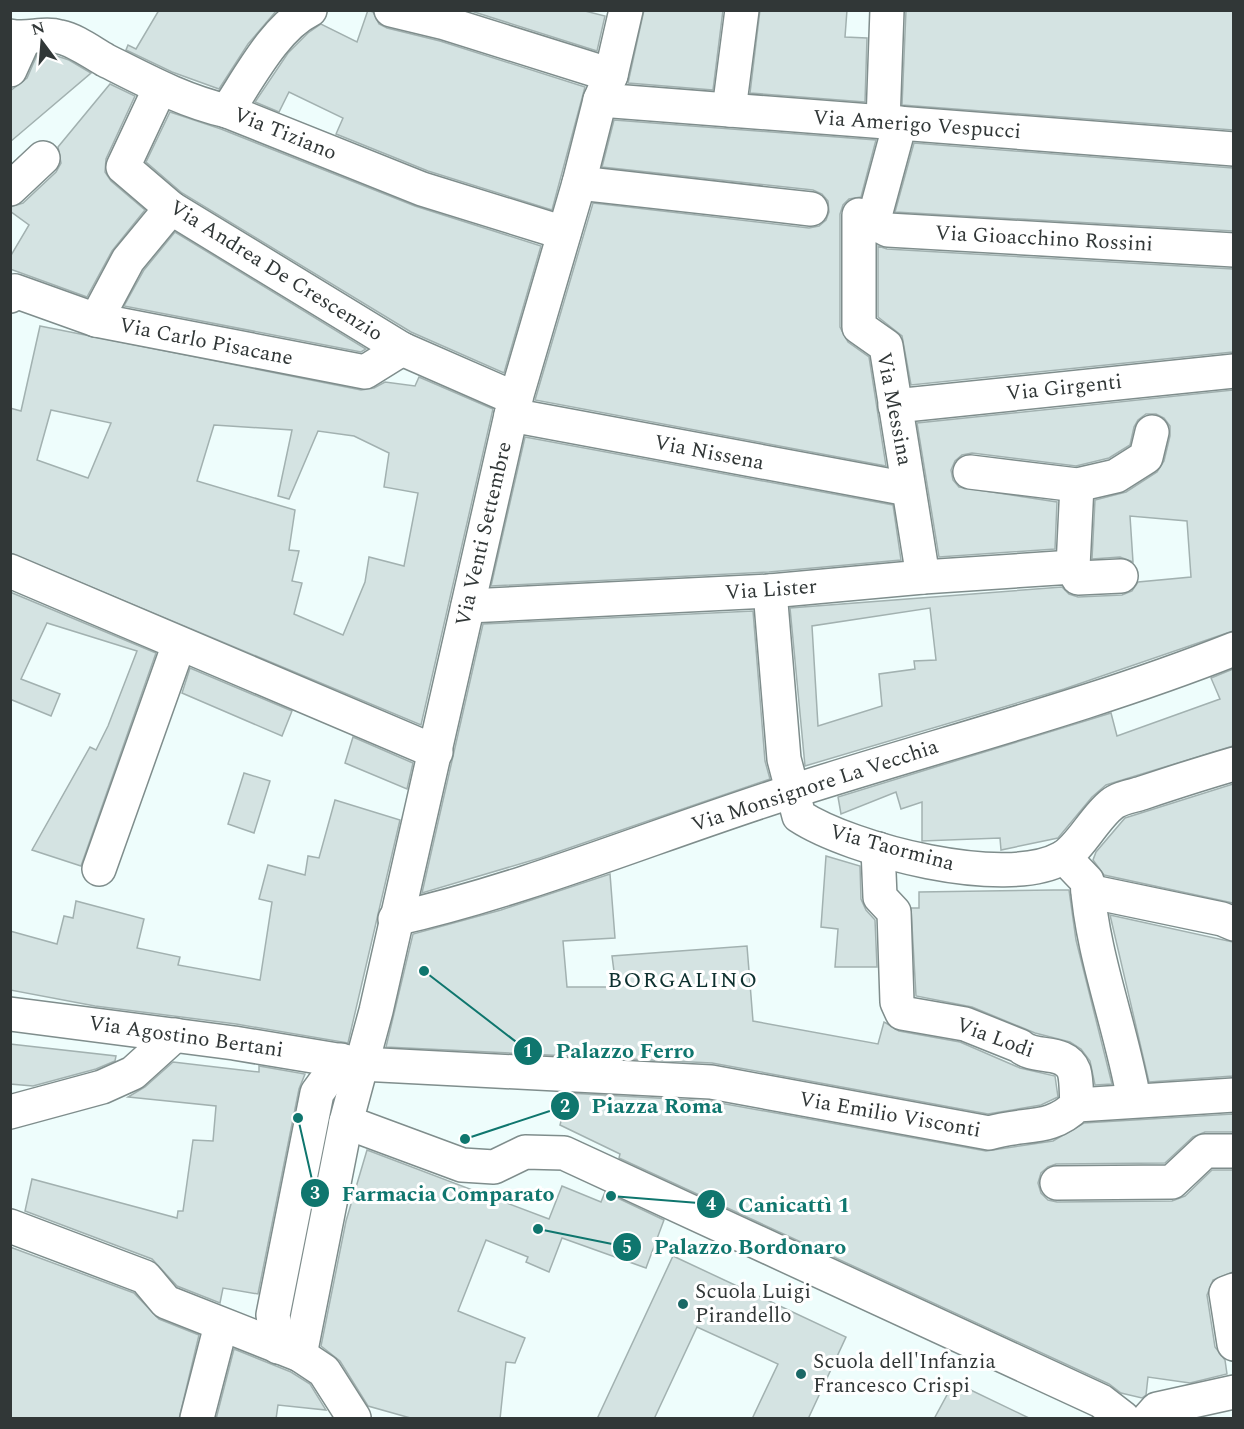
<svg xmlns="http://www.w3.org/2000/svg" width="1244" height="1429" font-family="Spectral,serif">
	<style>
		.building { fill: #d4e3e2; stroke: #a2b1b0; stroke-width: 1.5; fill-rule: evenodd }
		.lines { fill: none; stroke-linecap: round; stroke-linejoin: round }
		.minor-casing { stroke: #7f8d8c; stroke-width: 36 }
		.minor { stroke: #fff; stroke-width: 33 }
		.poi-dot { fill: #1b6866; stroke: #fff; stroke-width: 2 }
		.labels { text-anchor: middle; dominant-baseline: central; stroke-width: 6; stroke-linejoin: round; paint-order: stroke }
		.street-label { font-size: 21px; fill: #313737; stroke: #fff }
		.poi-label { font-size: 21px; fill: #313737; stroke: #fff; text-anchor: start }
		.neighbourhood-label { font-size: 22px; letter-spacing: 1.5px; fill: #0d302f; stroke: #fff }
		.leader { fill: none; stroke: #0f766e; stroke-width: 2 }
		.callout-dot { fill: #0f766e; stroke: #fff; stroke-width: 2 }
		.mark-label { font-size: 18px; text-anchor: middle; font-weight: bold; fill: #fff }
		.callout-label { font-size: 22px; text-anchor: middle; font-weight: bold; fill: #0f766e; stroke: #fff; stroke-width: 6; stroke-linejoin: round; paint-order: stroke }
	</style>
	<rect width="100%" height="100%" fill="#eefdfc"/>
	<g class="building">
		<path d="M 159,10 L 277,10 L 248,44 L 219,89 L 172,72 L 126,50 L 128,45 L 136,49 Z"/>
		<path d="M 368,10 L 373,12 L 379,24 L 387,28 L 440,41 L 585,87 L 552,210 L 428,171 L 336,134 L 343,118 L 289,92 L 279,112 L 255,102 L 288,53 L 308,33 L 321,24 L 357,42 Z"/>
		<path d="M 468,10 L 581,10 L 605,16 L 597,51 Z"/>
		<path d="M 644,10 L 723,10 L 713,90 L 628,83 Z"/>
		<path d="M 760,10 L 847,10 L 845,37 L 867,38 L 865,102 L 750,93 Z"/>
		<path d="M 906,10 L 1233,10 L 1233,130 L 902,105 Z"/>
		<path d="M 51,54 L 69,60 L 91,73 L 10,142 L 10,91 L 27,78 L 37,55 Z"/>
		<path d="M 110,84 L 135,96 L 106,159 L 105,172 L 111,181 L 145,210 L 112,251 L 87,297 L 10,269 L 10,257 L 29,225 L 10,211 L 10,207 L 23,203 L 56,172 L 61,163 L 58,147 Z"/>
		<path d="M 170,112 L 221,129 L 415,206 L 541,246 L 504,373 L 411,332 L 182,193 L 146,162 Z"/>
		<path d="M 614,120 L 876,140 L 861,197 L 849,199 L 843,205 L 840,214 L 840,327 L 848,342 L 869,357 L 886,466 L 535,400 L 593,203 L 809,228 L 819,226 L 826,220 L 829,212 L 828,201 L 822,194 L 813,190 L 602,167 Z"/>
		<path d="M 914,143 L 1233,168 L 1233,231 L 895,212 Z"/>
		<path d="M 175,232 L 366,349 L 361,352 L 124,306 L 144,270 Z"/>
		<path d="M 878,246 L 887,249 L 1233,269 L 1233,352 L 911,385 L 902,336 L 878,317 Z"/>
		<path d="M 40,326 L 361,390 L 374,388 L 385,382 L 415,386 L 419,377 L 493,409 L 421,725 L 10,553 L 10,408 L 21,411 ZM 51,410 L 111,423 L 88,478 L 37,460 ZM 214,425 L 292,430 L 278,496 L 289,499 L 318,431 L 354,436 L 389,453 L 384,487 L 418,493 L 404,566 L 369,557 L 365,582 L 343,635 L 294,614 L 302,583 L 292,581 L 299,551 L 289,550 L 295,510 L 197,481 Z"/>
		<path d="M 1233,390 L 1233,631 L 1064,689 L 805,766 L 790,608 L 1062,587 L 1069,594 L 1078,597 L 1122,595 L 1132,591 L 1138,582 L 1191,577 L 1187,521 L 1130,516 L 1133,562 L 1120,557 L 1092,559 L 1095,500 L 1126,492 L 1157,472 L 1164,461 L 1170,436 L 1170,426 L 1164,418 L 1156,414 L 1146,414 L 1138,420 L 1134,427 L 1130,445 L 1109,458 L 1076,466 L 972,453 L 962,455 L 955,461 L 951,470 L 953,480 L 959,487 L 1057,502 L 1055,549 L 939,557 L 917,423 ZM 930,608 L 936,660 L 914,661 L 915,669 L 879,674 L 882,706 L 818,726 L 812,626 Z"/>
		<path d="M 525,437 L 893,505 L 901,560 L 769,572 L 491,586 Z"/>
		<path d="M 10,592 L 156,653 L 81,866 L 32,850 L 90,747 L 96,750 L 108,726 L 137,651 L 47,623 L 21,679 L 60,694 L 51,716 L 12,700 L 10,702 Z"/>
		<path d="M 753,611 L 765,761 L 770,779 L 540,858 L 422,893 L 483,624 Z"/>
		<path d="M 190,668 L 292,711 L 282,736 L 182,693 Z"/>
		<path d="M 1233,669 L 1233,746 L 1106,785 L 1092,797 L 1058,838 L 1001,850 L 1000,838 L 922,841 L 922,802 L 901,809 L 896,792 L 841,814 L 838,797 L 1111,713 L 1117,736 L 1220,699 L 1211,678 Z"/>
		<path d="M 353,737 L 413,763 L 407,789 L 345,763 Z"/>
		<path d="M 244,773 L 270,781 L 254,833 L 228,824 Z"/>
		<path d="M 1233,784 L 1233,903 L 1104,875 L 1093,860 L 1096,852 L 1125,818 Z"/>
		<path d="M 335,800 L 400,820 L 348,1043 L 236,1024 L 95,1006 L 10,990 L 10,931 L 57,944 L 64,916 L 73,918 L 76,901 L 144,919 L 137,948 L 180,957 L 178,965 L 260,980 L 272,902 L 259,899 L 268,865 L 305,875 L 308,856 L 319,858 Z"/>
		<path d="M 826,856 L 860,866 L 861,899 L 866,910 L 875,920 L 877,967 L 835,967 L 838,929 L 821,927 Z"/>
		<path d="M 610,874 L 615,938 L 563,941 L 567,987 L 616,987 L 612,956 L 747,946 L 753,1021 L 878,1044 L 884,1022 L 886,1023 L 899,1031 L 960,1042 L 1020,1068 L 1055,1076 L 1058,1097 L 1041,1105 L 988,1114 L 712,1063 L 386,1047 L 413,934 L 501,910 Z"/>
		<path d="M 1054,890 L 1069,890 L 1076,940 L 1112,1084 L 1095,1085 L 1090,1061 L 1081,1049 L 1070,1042 L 1035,1033 L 972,1007 L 916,996 L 911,908 L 919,908 L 919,892 Z"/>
		<path d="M 1110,915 L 1233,942 L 1233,1076 L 1149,1082 Z"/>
		<path d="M 10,1044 L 116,1056 L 115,1061 L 96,1069 L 33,1086 L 10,1084 Z"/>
		<path d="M 173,1062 L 259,1072 L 259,1066 L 305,1074 L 299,1089 L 258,1294 L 223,1288 L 220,1303 L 177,1286 L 152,1259 L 25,1211 L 32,1179 L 177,1218 L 178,1211 L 183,1211 L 193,1140 L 213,1141 L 216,1106 L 128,1097 L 145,1087 Z"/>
		<path d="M 568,1093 L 709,1101 L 986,1151 L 1053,1141 L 1084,1123 L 1233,1114 L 1233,1132 L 1205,1132 L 1193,1137 L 1165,1163 L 1056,1164 L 1048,1167 L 1041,1173 L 1038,1183 L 1041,1193 L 1048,1200 L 1057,1202 L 1172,1201 L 1185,1196 L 1212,1170 L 1233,1170 L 1233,1272 L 1213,1280 L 1207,1295 L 1215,1347 L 1225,1360 L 1227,1374 L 1190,1383 L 1148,1377 L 1146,1395 L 1142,1398 L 1121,1393 L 1109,1384 L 619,1158 L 620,1154 L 560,1125 Z"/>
		<path d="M 367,1150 L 549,1219 L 562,1186 L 601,1202 L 605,1192 L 664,1220 L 646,1268 L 562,1238 L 549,1272 L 526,1262 L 528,1257 L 486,1240 L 458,1311 L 525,1338 L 515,1363 L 506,1362 L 500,1419 L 414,1419 L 368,1406 L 340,1361 L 321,1346 L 346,1221 Z"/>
		<path d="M 10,1247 L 134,1293 L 159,1319 L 199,1335 L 179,1419 L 10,1419 Z"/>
		<path d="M 673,1256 L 846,1337 L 808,1419 L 752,1419 L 778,1364 L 697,1327 L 654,1419 L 597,1419 Z"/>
		<path d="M 234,1349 L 291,1372 L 310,1384 L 326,1410 L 278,1405 L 276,1419 L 216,1419 Z"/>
		<path d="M 954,1382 L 1031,1419 L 934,1419 Z"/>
	</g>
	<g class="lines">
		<g class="minor-casing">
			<g id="minor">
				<path d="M 391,10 L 445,23 L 611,75"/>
				<path d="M 10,36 C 28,40 43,32 60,37 C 75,40 91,52 105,60 C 145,80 183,101 227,111 L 422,189 L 564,233"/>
				<path d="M 10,70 L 24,39"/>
				<path d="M 160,88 L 123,167 L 171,208 L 402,349 L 516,399"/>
				<path d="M 600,100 L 1234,149"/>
				<path d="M 729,110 L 742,10"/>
				<path d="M 227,111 C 248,80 275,27 310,10"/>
				<path d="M 883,122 L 887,10"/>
				<path d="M 579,183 L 811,209"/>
				<path d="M 10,189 L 43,158"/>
				<path d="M 873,223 L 900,123"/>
				<path d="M 10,296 L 15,291 L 96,320 L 365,372 L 402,349"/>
				<path d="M 96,320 L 128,260 L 171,208"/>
				<path d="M 895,406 L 1234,371"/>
				<path d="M 511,415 L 908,489"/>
				<path d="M 970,472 L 1077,485 L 1116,476 L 1146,457 L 1152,432"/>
				<path d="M 1073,567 L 1077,485"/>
				<path d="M 10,571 L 436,752"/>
				<path d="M 923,577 L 886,346 L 859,327 L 859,215 L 888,230 L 1234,250"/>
				<path d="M 770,591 L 784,759 L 799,816 C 851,850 1005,890 1062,858 C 1080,848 1094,818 1112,804 C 1119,798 1133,796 1142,793 C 1172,783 1203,773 1234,764"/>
				<path d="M 468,606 L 770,591 L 923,577 L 1073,567 L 1078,578 L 1121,576"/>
				<path d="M 878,849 L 880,897 L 894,912 L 897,1002 L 902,1013 L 965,1024 L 1020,1046 C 1034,1060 1065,1048 1074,1071 C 1077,1081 1076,1095 1077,1105"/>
				<path d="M 1064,857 L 1087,881 C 1092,956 1121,1026 1134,1100"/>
				<path d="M 99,869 L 179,644"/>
				<path d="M 1088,891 L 1222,919 L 1234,924"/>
				<path d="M 395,919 C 531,888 660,833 793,791 C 940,744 1090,706 1234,649"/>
				<path d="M 10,1014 L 234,1043 L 361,1064 L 711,1082 L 989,1133 C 1024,1122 1050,1132 1077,1105 L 1234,1095"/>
				<path d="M 10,1112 L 102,1087 L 133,1073 L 175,1035"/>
				<path d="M 346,1122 L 462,1165 L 494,1167 L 525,1152 L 564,1153 L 1101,1401 L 1123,1418"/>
				<path d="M 1057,1183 L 1172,1182 L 1205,1151 L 1234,1151"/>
				<path d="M 10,1226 L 145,1277 L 166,1302 L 300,1355 L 324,1371 L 354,1418"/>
				<path d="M 1234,1290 L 1226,1293 L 1234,1344"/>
				<path d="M 278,1347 L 273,1315 L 317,1093 L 341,1060"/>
				<path d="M 300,1355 L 346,1122 L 376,1011 L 511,415 L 579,183 L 600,100 L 611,75 L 626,10"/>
				<path d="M 197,1418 L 221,1325"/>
				<path d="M 1149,1418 L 1157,1409 L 1234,1392"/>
			</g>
		</g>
		<use href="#minor" class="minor"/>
	</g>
	<g class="poi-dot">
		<circle cx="683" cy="1304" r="6"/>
		<circle cx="801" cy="1374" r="6"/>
	</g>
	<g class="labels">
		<g class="street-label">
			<text transform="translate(917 125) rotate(4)">Via Amerigo Vespucci</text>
			<text transform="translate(285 134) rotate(22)">Via Tiziano</text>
			<text transform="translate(1044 239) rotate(3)">Via Gioacchino Rossini</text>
			<text transform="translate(276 271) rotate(32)">Via Andrea De Crescenzio</text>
			<text transform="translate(206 342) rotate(11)">Via Carlo Pisacane</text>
			<text transform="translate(1064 388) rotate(-6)">Via Girgenti</text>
			<text transform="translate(894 409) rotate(79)">Via Messina</text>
			<text transform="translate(709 453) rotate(11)">Via Nissena</text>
			<text transform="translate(484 534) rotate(-77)">Via Venti Settembre</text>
			<text transform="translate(771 590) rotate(-4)">Via Lister</text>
			<text transform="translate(815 786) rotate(-18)">Via Monsignore La Vecchia</text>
			<text transform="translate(892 848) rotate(15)">Via Taormina</text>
			<text transform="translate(186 1037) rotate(8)">Via Agostino Bertani</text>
			<text transform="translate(995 1038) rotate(20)">Via Lodi</text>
			<text transform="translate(890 1115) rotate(10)">Via Emilio Visconti</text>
		</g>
		<g class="poi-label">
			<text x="695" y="1292">Scuola Luigi<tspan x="695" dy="24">Pirandello</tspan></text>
			<text x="813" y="1362">Scuola dell'Infanzia<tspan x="813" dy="24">Francesco Crispi</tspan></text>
		</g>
		<g class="neighbourhood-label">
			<text x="683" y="980">BORGALINO</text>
		</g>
	</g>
	<path class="leader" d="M424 971L528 1051M465 1139L565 1106M298 1118L315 1193M611 1196L711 1204M538 1229L627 1247"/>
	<g class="callout-dot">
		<circle cx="424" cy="971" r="6"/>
		<circle cx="465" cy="1139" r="6"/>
		<circle cx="298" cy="1118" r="6"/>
		<circle cx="611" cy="1196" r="6"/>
		<circle cx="538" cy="1229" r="6"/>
		<circle cx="528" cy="1051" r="15"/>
		<circle cx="565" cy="1106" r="15"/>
		<circle cx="315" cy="1193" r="15"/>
		<circle cx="711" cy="1204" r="15"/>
		<circle cx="627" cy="1247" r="15"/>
	</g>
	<g class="mark-label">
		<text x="528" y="1057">1</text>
		<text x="565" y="1112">2</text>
		<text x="315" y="1199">3</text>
		<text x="711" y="1210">4</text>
		<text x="627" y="1253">5</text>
	</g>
	<g class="callout-label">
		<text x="625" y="1058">Palazzo Ferro</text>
		<text x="657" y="1113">Piazza Roma</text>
		<text x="448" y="1201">Farmacia Comparato</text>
		<text x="794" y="1212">Canicattì 1</text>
		<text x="750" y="1254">Palazzo Bordonaro</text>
	</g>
	<rect width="1244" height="1429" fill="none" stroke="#313737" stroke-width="24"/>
	<g transform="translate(42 42) rotate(344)" stroke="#ffffff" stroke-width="4.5" paint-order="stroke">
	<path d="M0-4.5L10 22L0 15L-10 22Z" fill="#313737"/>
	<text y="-9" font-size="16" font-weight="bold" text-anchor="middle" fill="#313737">N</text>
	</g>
</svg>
